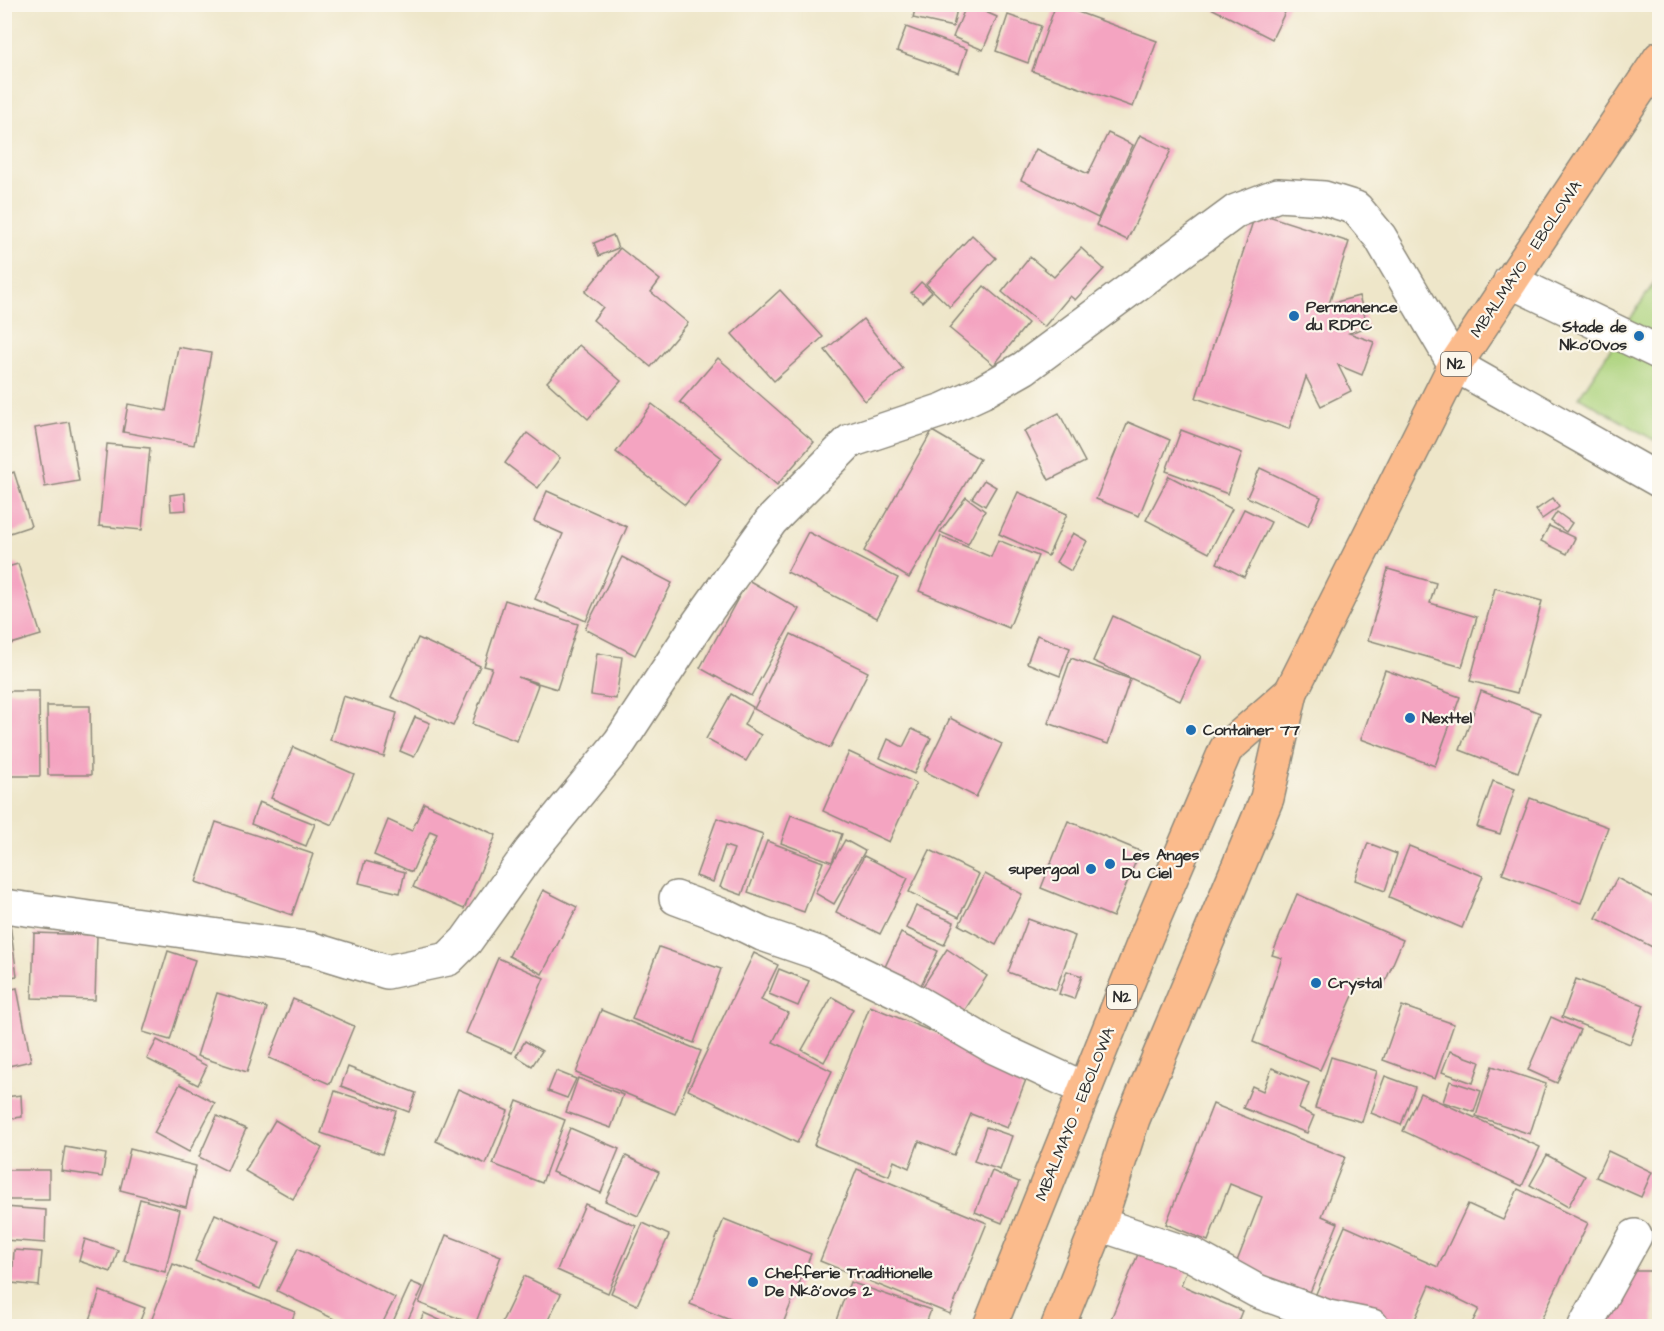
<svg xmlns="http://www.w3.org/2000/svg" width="1664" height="1331" font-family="'Architects Daughter',sans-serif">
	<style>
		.green { fill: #acd37d; stroke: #6c7f54; stroke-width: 1.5 }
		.building { fill: #f4a4c1 }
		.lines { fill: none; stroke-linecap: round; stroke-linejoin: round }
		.minor-casing { stroke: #8c887a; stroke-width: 36 }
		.highway-casing { stroke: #8c887a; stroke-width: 36 }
		.minor { stroke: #fff; stroke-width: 33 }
		.highway { stroke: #fbbb8c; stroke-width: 33 }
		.poi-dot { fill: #1f6fb2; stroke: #fbf7ec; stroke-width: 2 }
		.labels { text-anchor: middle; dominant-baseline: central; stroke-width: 4.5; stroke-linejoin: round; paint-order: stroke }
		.shield { fill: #fbf7ec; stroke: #696865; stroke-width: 1.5 }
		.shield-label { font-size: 15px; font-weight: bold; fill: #2b2b2b }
		.street-label { font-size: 16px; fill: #2b2b2b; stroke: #fbf7ec }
		.poi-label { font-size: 16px; font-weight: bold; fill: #2b2b2b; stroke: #fbf7ec; text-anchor: start }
	</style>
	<rect width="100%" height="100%" fill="#fbf7ec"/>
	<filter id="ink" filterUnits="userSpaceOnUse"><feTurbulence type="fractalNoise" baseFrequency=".0167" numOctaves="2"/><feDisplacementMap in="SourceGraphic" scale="12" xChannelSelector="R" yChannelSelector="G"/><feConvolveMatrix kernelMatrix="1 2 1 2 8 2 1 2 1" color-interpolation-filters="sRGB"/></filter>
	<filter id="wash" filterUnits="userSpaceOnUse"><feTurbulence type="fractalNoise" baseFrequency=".008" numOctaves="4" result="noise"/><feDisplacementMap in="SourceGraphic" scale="24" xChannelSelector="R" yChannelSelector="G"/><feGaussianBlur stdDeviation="1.35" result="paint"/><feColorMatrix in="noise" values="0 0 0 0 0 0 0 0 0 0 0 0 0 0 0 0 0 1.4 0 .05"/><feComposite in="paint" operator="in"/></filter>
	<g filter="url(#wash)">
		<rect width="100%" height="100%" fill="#eee6c9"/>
		<path class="green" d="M 1659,275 L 1659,443 L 1579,397 Z"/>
		<g id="blocks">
			<g class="building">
				<path d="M 916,4 L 958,4 L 953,27 L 913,18 Z"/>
				<path d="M 967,4 L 997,17 L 983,50 L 953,37 Z"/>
				<path d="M 1056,4 L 1157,41 L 1133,107 L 1032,71 Z"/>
				<path d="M 1203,4 L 1289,4 L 1272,39 Z"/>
				<path d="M 1008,15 L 1041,26 L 1028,63 L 996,51 Z"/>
				<path d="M 906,27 L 967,49 L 959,73 L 897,51 Z"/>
				<path d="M 1108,133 L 1133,145 L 1098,218 L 1021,180 L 1036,149 L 1088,174 Z"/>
				<path d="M 1140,135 L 1171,150 L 1127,240 L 1096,225 Z"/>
				<path d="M 1256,212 L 1349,242 L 1329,304 L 1359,296 L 1368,327 L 1349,333 L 1374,342 L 1362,375 L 1338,365 L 1351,391 L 1321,406 L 1306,377 L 1289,429 L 1196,398 Z"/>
				<path d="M 613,235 L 618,248 L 599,256 L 594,243 Z"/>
				<path d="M 972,235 L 996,258 L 950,307 L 926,284 Z"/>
				<path d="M 620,248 L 660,280 L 651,292 L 688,323 L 651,367 L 593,320 L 603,307 L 585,292 Z"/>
				<path d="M 1081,248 L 1104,269 L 1075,300 L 1070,296 L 1044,327 L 1002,292 L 1030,257 L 1054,277 Z"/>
				<path d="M 921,282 L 932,292 L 922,302 L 911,293 Z"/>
				<path d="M 984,286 L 1028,323 L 994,365 L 949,328 Z"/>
				<path d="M 780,290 L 823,337 L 774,381 L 732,334 Z"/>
				<path d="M 863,319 L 903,369 L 865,401 L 825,350 Z"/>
				<path d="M 579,345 L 621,381 L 588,419 L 547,382 Z"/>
				<path d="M 178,347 L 211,353 L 194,445 L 123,432 L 128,404 L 166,411 Z"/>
				<path d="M 718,358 L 814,442 L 777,485 L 680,402 Z"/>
				<path d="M 652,404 L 722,458 L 685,505 L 616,452 Z"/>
				<path d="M 1059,413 L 1085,462 L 1049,480 L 1024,431 Z"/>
				<path d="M 69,422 L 79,481 L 45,487 L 35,428 Z"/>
				<path d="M 1128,422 L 1170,440 L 1139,516 L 1096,499 Z"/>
				<path d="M 1181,430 L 1242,453 L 1228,494 L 1166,471 Z"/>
				<path d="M 932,431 L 980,459 L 909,578 L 864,551 Z"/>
				<path d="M 527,433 L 560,458 L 538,488 L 505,463 Z"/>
				<path d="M 107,444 L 150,448 L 142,530 L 99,526 Z"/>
				<path d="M 1260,468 L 1321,497 L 1308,526 L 1247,497 Z"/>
				<path d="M 14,472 L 31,526 L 4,535 L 4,476 Z"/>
				<path d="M 1169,476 L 1232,509 L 1209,553 L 1146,520 Z"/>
				<path d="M 984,480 L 996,487 L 985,506 L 972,498 Z"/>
				<path d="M 547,491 L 627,527 L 586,621 L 535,599 L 563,534 L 534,521 Z"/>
				<path d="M 1018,492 L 1067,514 L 1048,556 L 999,534 Z"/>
				<path d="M 185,493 L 186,510 L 171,511 L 170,495 Z"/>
				<path d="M 966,497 L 985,511 L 968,544 L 940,532 Z"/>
				<path d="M 1553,498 L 1559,507 L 1542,519 L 1536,510 Z"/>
				<path d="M 1244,509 L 1271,522 L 1244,577 L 1217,563 Z"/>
				<path d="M 1557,512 L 1572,523 L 1566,532 L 1551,521 Z"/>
				<path d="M 1549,526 L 1575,538 L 1567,554 L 1541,541 Z"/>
				<path d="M 808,532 L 898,578 L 877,618 L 787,572 Z"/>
				<path d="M 1073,533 L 1087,541 L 1071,571 L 1056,562 Z"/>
				<path d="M 941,536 L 991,557 L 998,540 L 1038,556 L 1009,628 L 919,591 Z"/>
				<path d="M 622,557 L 672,583 L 635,655 L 585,629 Z"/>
				<path d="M 18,564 L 41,635 L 4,646 L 4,568 Z"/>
				<path d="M 1388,569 L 1436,583 L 1430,603 L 1477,617 L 1462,667 L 1368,640 Z"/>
				<path d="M 748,580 L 799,609 L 751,696 L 700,668 Z"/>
				<path d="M 1495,588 L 1542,601 L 1517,693 L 1470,681 Z"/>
				<path d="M 505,600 L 578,624 L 557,689 L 518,677 L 538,685 L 517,741 L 472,724 L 492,668 L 484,666 Z"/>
				<path d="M 1113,616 L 1201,656 L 1180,701 L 1093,661 Z"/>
				<path d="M 791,634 L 868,672 L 830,748 L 754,709 Z"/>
				<path d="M 1037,635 L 1070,648 L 1060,676 L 1027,663 Z"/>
				<path d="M 418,638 L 480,666 L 453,726 L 391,697 Z"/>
				<path d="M 597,653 L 622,657 L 616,699 L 591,695 Z"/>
				<path d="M 1071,658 L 1130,679 L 1108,744 L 1048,723 Z"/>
				<path d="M 1385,670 L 1460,697 L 1435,766 L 1361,739 Z"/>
				<path d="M 4,691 L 39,691 L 40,776 L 4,776 Z"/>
				<path d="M 1481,691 L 1540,713 L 1518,772 L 1460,750 Z"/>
				<path d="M 731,694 L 753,707 L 744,725 L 761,735 L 746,761 L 706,739 Z"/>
				<path d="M 343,696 L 397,713 L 384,757 L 330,740 Z"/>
				<path d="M 47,706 L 90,706 L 91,775 L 48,775 Z"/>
				<path d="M 415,717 L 430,723 L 414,757 L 400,751 Z"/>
				<path d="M 950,718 L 1002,744 L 976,797 L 924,771 Z"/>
				<path d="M 912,729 L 931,738 L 914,774 L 880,758 L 888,739 L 903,747 Z"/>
				<path d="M 293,747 L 354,774 L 332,825 L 271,798 Z"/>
				<path d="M 849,752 L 916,783 L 889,842 L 823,811 Z"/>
				<path d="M 1493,781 L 1515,789 L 1500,834 L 1477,827 Z"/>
				<path d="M 1530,798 L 1608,827 L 1581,903 L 1502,874 Z"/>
				<path d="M 259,802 L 315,824 L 306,846 L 251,824 Z"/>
				<path d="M 424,803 L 496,835 L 464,909 L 413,887 L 437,834 L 430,831 L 412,872 L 374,855 L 388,820 L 412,831 Z"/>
				<path d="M 791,815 L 842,834 L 832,862 L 781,843 Z"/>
				<path d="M 717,818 L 763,834 L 742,895 L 720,887 L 734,849 L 725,846 L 713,882 L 696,876 Z"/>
				<path d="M 1068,821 L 1140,851 L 1113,917 L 1041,888 Z"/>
				<path d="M 216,822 L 313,854 L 292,915 L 196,882 Z"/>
				<path d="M 845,840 L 865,851 L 834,904 L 815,893 Z"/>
				<path d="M 767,841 L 823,862 L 804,912 L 748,892 Z"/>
				<path d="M 1368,843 L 1397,854 L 1385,891 L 1355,880 Z"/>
				<path d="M 1409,846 L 1483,876 L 1462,928 L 1389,897 Z"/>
				<path d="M 930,850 L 979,874 L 959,917 L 909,892 Z"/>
				<path d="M 864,856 L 908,878 L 880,934 L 836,912 Z"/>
				<path d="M 365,861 L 405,872 L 400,893 L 359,883 Z"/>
				<path d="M 985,874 L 1022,894 L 996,945 L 959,925 Z"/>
				<path d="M 1617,878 L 1660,901 L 1660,951 L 1596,918 Z"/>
				<path d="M 543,890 L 577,907 L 542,974 L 509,956 Z"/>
				<path d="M 1297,894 L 1403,940 L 1383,987 L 1360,980 L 1320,1070 L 1253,1042 L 1282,958 L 1272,955 Z"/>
				<path d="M 916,906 L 954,922 L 944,945 L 906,928 Z"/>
				<path d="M 1028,919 L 1075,936 L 1056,990 L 1008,972 Z"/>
				<path d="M 10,924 L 17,976 L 4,978 L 4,925 Z"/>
				<path d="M 34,933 L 97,935 L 95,1000 L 32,998 Z"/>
				<path d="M 901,933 L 938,951 L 920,987 L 884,969 Z"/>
				<path d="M 659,947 L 721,969 L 694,1043 L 632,1019 Z"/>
				<path d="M 947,949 L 987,976 L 961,1016 L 921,989 Z"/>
				<path d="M 168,951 L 195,960 L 170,1040 L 143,1032 Z"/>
				<path d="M 754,953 L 778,965 L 761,1000 L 788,1013 L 773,1042 L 832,1071 L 797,1143 L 688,1090 Z"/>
				<path d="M 498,958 L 544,978 L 512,1053 L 466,1033 Z"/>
				<path d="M 779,969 L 809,981 L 798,1006 L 769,994 Z"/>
				<path d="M 1067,971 L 1082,976 L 1074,999 L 1059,994 Z"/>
				<path d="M 1576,979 L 1644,1005 L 1630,1044 L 1562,1017 Z"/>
				<path d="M 17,988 L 31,1061 L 4,1067 L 4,991 Z"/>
				<path d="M 217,993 L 267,1008 L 247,1072 L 197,1056 Z"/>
				<path d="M 832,997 L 853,1009 L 824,1062 L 802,1050 Z"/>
				<path d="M 293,999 L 354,1026 L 330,1084 L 269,1058 Z"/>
				<path d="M 870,1006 L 1029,1072 L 1007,1128 L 971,1114 L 954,1155 L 919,1141 L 909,1168 L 894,1161 L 889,1176 L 814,1145 Z"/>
				<path d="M 1402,1006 L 1454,1024 L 1435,1079 L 1383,1060 Z"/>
				<path d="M 601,1010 L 701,1051 L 675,1114 L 576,1073 Z"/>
				<path d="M 1551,1017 L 1580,1030 L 1557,1083 L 1528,1070 Z"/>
				<path d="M 157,1040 L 207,1066 L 198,1085 L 147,1059 Z"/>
				<path d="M 525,1041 L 542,1051 L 532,1066 L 516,1056 Z"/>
				<path d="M 1450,1051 L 1480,1062 L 1473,1083 L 1442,1072 Z"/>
				<path d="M 1331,1057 L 1377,1071 L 1362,1122 L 1315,1108 Z"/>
				<path d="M 1492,1066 L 1546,1084 L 1530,1134 L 1476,1116 Z"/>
				<path d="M 348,1067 L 416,1093 L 409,1112 L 341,1086 Z"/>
				<path d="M 1272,1068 L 1309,1083 L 1299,1109 L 1314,1116 L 1307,1133 L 1243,1108 L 1252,1086 L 1263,1091 Z"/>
				<path d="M 556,1071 L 576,1079 L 567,1098 L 548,1091 Z"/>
				<path d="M 1385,1076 L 1415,1087 L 1401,1125 L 1371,1113 Z"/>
				<path d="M 578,1078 L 623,1095 L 611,1128 L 566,1112 Z"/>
				<path d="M 1450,1081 L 1481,1091 L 1474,1112 L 1443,1102 Z"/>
				<path d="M 180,1084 L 215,1103 L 189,1152 L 154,1133 Z"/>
				<path d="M 458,1089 L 508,1111 L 486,1164 L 436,1141 Z"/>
				<path d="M 335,1091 L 396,1111 L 382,1154 L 321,1133 Z"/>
				<path d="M 1420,1093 L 1540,1147 L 1522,1186 L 1403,1131 Z"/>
				<path d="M 21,1095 L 22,1117 L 5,1119 L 5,1097 Z"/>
				<path d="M 517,1101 L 565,1120 L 542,1183 L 493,1164 Z"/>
				<path d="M 1213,1104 L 1345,1157 L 1322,1216 L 1338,1223 L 1307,1300 L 1227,1287 L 1262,1197 L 1230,1184 L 1208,1241 L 1166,1224 Z"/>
				<path d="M 217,1116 L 246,1129 L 227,1171 L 199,1157 Z"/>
				<path d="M 275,1120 L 322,1148 L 293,1199 L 245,1171 Z"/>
				<path d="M 986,1127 L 1012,1136 L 1000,1170 L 974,1161 Z"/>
				<path d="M 570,1128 L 619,1149 L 601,1193 L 552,1172 Z"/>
				<path d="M 65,1147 L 106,1154 L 102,1177 L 61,1171 Z"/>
				<path d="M 130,1149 L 196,1166 L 186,1207 L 120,1190 Z"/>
				<path d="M 1608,1151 L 1652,1172 L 1641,1197 L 1596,1177 Z"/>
				<path d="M 1547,1155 L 1585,1176 L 1568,1207 L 1530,1185 Z"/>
				<path d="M 626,1156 L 659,1172 L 638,1216 L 605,1201 Z"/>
				<path d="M 857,1169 L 987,1223 L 950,1314 L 820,1261 Z"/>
				<rect x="4" y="1170" width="45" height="30"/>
				<path d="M 992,1171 L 1019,1182 L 1002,1223 L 975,1212 Z"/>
				<path d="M 1518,1189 L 1588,1223 L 1538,1326 L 1474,1326 L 1471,1325 L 1479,1309 L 1430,1285 L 1412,1326 L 1381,1326 L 1315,1296 L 1345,1226 L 1438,1267 L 1468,1204 L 1503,1220 Z"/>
				<path d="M 140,1199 L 180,1210 L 165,1272 L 124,1261 Z"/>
				<path d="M 585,1204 L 636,1226 L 608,1293 L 557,1270 Z"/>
				<path d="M 4,1207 L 46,1210 L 45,1243 L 4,1240 Z"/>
				<path d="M 215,1214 L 280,1242 L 260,1289 L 195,1261 Z"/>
				<path d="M 724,1219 L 811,1254 L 782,1326 L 745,1326 L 690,1304 Z"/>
				<path d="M 643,1223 L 669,1235 L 637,1305 L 611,1293 Z"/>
				<path d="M 446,1235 L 501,1256 L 475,1325 L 419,1303 Z"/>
				<path d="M 85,1239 L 118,1250 L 111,1272 L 79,1261 Z"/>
				<path d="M 1141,1247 L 1188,1267 L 1181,1285 L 1242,1311 L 1236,1326 L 1108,1326 Z"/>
				<path d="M 298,1248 L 395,1298 L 381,1326 L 348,1326 L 277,1291 Z"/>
				<path d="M 14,1250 L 42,1252 L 39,1286 L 12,1283 Z"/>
				<path d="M 173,1264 L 295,1312 L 290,1326 L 157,1326 L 150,1324 Z"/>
				<path d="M 1602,1271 L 1653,1271 L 1654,1326 L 1604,1326 Z"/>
				<path d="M 524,1276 L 561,1294 L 545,1326 L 500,1326 Z"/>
				<path d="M 411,1282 L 423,1287 L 405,1326 L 391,1326 Z"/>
				<path d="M 850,1282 L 931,1310 L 925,1326 L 834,1326 Z"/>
				<path d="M 100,1291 L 145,1308 L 138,1326 L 108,1326 L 90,1320 Z"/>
				<path d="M 424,1313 L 453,1326 L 418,1326 Z"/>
			</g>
		</g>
	</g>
	<g filter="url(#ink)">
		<use href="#blocks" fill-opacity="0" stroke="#8c887a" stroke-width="1.5"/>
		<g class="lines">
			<g class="minor-casing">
				<g id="minor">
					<path d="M 1510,281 L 1660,353"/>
					<path d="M 676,898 L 727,917 L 762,934 L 818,953 L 901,993 L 994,1047 L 1085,1089"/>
					<path d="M 4,906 L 312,949 L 387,972 L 448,959 L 466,941 L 530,852 L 620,742 L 699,622 L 771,521 L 850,441 L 943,410 L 982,392 L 1024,368 L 1236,211 L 1278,195 L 1324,198 L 1356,208 L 1380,237 L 1455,365 L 1660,481"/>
					<path d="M 1099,1224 L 1192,1255 L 1257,1291 L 1328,1317 L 1372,1326"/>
					<path d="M 1585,1326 L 1635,1236"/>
				</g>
			</g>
			<g class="highway-casing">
				<g id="highway">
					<path d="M 990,1326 L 1146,937 L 1226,749 L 1291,692"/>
					<path d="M 1058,1326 L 1099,1224 L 1133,1119 L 1267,798 L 1291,692 L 1455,365 L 1660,58"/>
				</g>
			</g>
			<use href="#minor" class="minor"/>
			<use href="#highway" class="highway"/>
		</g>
	</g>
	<g class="poi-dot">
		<circle cx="1294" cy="316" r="6"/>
		<circle cx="1639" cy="336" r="6"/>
		<circle cx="1410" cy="718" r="6"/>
		<circle cx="1191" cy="730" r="6"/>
		<circle cx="1110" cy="864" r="6"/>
		<circle cx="1091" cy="869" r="6"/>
		<circle cx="1316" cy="983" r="6"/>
		<circle cx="753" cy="1282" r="6"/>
	</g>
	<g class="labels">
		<g class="shield">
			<rect x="1441" y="352" width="30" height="24" rx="4.5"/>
			<rect x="1107" y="985" width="30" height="24" rx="4.5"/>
		</g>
		<g class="shield-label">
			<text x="1456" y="364">N2</text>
			<text x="1122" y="997">N2</text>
		</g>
		<g class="street-label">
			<text transform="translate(1526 259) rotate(-56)">MBALMAYO - EBOLOWA</text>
			<text transform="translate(1075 1114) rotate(-68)">MBALMAYO - EBOLOWA</text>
		</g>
		<g class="poi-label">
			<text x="1306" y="307">Permanence<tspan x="1306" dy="18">du RDPC</tspan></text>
			<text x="1627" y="327" text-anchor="end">Stade de<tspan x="1627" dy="18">Nko'Ovos</tspan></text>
			<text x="1422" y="718">Nexttel</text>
			<text x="1203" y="730">Container 77</text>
			<text x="1122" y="855">Les Anges<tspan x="1122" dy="18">Du Ciel</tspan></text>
			<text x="1079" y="869" text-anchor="end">supergoal</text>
			<text x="1328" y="983">Crystal</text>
			<text x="765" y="1273">Chefferie Traditionelle<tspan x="765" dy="18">De Nkô’ovos 2</tspan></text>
		</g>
	</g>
	<rect width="1664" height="1331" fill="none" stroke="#fbf7ec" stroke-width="24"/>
</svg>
